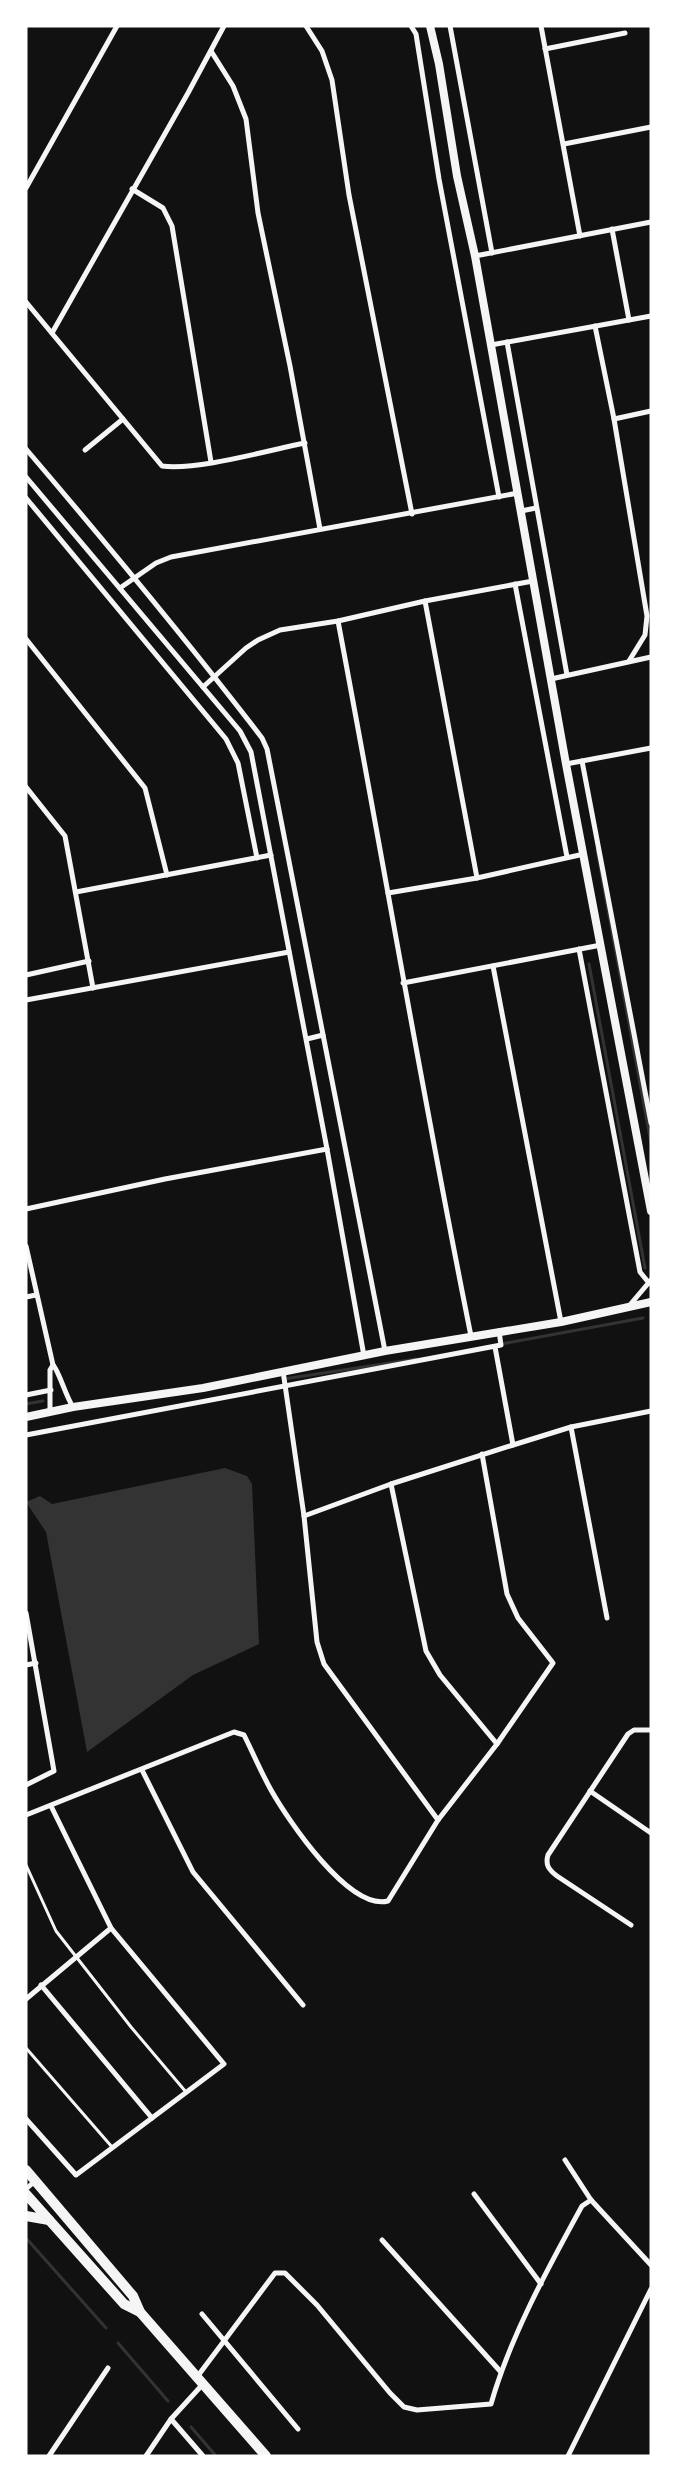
<svg xmlns="http://www.w3.org/2000/svg" width="677" height="2482" font-family="'Roboto Serif',serif">
	<style>
		.water { fill: #333 }
		.lines { fill: none; stroke-linecap: round; stroke-linejoin: round }
		.stream { stroke: #333; stroke-width: 3 }
		.service { stroke: #f5f5f5; stroke-width: 3 }
		.minor { stroke: #f5f5f5; stroke-width: 5 }
		.tertiary { stroke: #f5f5f5; stroke-width: 8 }
		.primary { stroke: #f5f5f5; stroke-width: 10 }
	</style>
	<rect width="100%" height="100%" fill="#111"/>
	<path class="water" d="M 225,1468 L 247,1476 L 252,1484 L 259,1644 L 193,1675 L 87,1752 L 46,1532 L 26,1502 L 40,1496 L 52,1504 Z"/>
	<g class="lines">
		<g class="stream">
			<path d="M 597,850 L 651,1143"/>
			<path d="M 589,964 L 645,1268"/>
			<path d="M 501,1344 L 643,1318"/>
			<path d="M 284,1379 L 416,1359"/>
			<path d="M 26,1404 L 43,1401"/>
			<path d="M 26,2238 L 106,2328"/>
			<path d="M 118,2343 L 168,2401"/>
			<path d="M 191,2427 L 216,2456"/>
		</g>
		<g class="service">
			<path d="M 26,1865 L 56,1931 L 131,2027 L 186,2092"/>
			<path d="M 26,2048 L 112,2147"/>
		</g>
		<g class="minor">
			<path d="M 306,26 L 322,51 L 332,80 L 349,195 L 412,514"/>
			<path d="M 411,26 L 416,34 L 439,179 L 499,497"/>
			<path d="M 450,26 L 492,253"/>
			<path d="M 541,26 L 580,236"/>
			<path d="M 545,49 L 625,33"/>
			<path d="M 211,51 L 233,86 L 246,119 L 258,213 L 290,366 L 320,529"/>
			<path d="M 564,144 L 651,127"/>
			<path d="M 26,188 L 117,26"/>
			<path d="M 132,189 L 163,208 L 172,226 L 211,462"/>
			<path d="M 612,229 L 629,320"/>
			<path d="M 475,256 L 651,222"/>
			<path d="M 26,302 L 162,466 C 196,471 269,450 305,443"/>
			<path d="M 595,326 L 614,419 L 647,616 L 645,635 L 629,661"/>
			<path d="M 52,333 L 188,93 L 224,26"/>
			<path d="M 507,342 L 567,675"/>
			<path d="M 491,345 L 651,316"/>
			<path d="M 614,419 L 651,411"/>
			<path d="M 26,449 C 107,544 186,639 262,738 L 267,749 L 385,1351"/>
			<path d="M 85,450 L 123,419"/>
			<path d="M 26,477 L 240,731 L 251,752 L 327,1149 L 364,1356"/>
			<path d="M 26,498 L 226,739 L 238,763 L 257,858"/>
			<path d="M 521,511 L 536,508"/>
			<path d="M 515,584 L 567,857"/>
			<path d="M 120,588 L 156,563 L 171,557 L 518,493"/>
			<path d="M 425,601 L 477,878"/>
			<path d="M 338,621 C 383,859 423,1098 471,1336"/>
			<path d="M 26,639 L 145,788 L 167,875"/>
			<path d="M 551,679 L 651,657"/>
			<path d="M 203,687 L 246,648 L 258,640 L 280,630 L 338,621 L 425,601 L 533,581"/>
			<path d="M 582,761 L 651,1123"/>
			<path d="M 566,764 L 651,748"/>
			<path d="M 26,787 L 65,836 L 93,988"/>
			<path d="M 76,892 L 271,855"/>
			<path d="M 388,893 L 477,878 L 584,854"/>
			<path d="M 579,949 L 640,1272 L 649,1283"/>
			<path d="M 493,966 L 561,1322"/>
			<path d="M 26,975 L 89,961"/>
			<path d="M 403,983 L 601,945"/>
			<path d="M 26,1000 L 289,952"/>
			<path d="M 307,1039 L 323,1035"/>
			<path d="M 26,1209 L 165,1179 L 327,1149"/>
			<path d="M 26,1246 L 53,1365 C 59,1371 66,1397 73,1407"/>
			<path d="M 26,1297 L 36,1295"/>
			<path d="M 629,1306 L 651,1280"/>
			<path d="M 495,1347 L 513,1445"/>
			<path d="M 283,1371 L 304,1516 L 317,1642 L 324,1664 L 438,1820"/>
			<path d="M 26,1395 L 51,1390"/>
			<path d="M 50,1412 L 50,1370 L 53,1365"/>
			<path d="M 571,1427 L 607,1618"/>
			<path d="M 26,1435 L 501,1345 L 499,1331"/>
			<path d="M 391,1484 L 426,1651 L 440,1675 L 497,1744"/>
			<path d="M 304,1516 L 391,1484 L 513,1445 L 571,1427 L 651,1411"/>
			<path d="M 26,1613 L 54,1771 L 26,1785"/>
			<path d="M 26,1665 L 36,1663"/>
			<path d="M 142,1770 L 193,1872 L 303,2005"/>
			<path d="M 590,1791 L 651,1833"/>
			<path d="M 26,1815 L 234,1732 L 244,1735 C 253,1753 261,1772 271,1790 C 288,1820 349,1911 388,1901 L 438,1820 L 497,1744 L 553,1663 L 518,1618 L 507,1594 L 482,1454"/>
			<path d="M 631,1925 L 557,1876 C 549,1870 545,1865 548,1855 L 628,1734 L 634,1730 L 651,1730"/>
			<path d="M 41,1985 L 152,2118"/>
			<path d="M 26,1999 L 111,1928"/>
			<path d="M 26,2119 L 76,2175 L 224,2064 L 111,1928 L 51,1806"/>
			<path d="M 565,2160 L 591,2200 L 651,2265"/>
			<path d="M 26,2189 L 35,2181"/>
			<path d="M 474,2194 L 541,2284"/>
			<path d="M 382,2240 L 500,2371"/>
			<path d="M 202,2314 L 298,2429"/>
			<path d="M 197,2377 L 275,2273 L 285,2273 L 317,2305 L 390,2393 L 404,2407 L 417,2410 L 491,2404 C 510,2337 548,2268 582,2206 L 591,2200"/>
			<path d="M 171,2419 L 203,2456"/>
			<path d="M 49,2456 L 108,2368"/>
			<path d="M 146,2456 L 171,2419 L 203,2384"/>
			<path d="M 568,2456 L 651,2289"/>
		</g>
		<g class="tertiary">
			<path d="M 430,26 L 439,64 L 457,176 L 475,256 L 566,764 L 651,1211"/>
			<path d="M 26,1417 L 73,1407 L 203,1388 L 385,1351 L 561,1322 L 651,1302"/>
		</g>
		<g class="primary">
			<path d="M 26,2170 L 133,2296 L 140,2312 L 266,2456"/>
			<path d="M 26,2194 L 124,2304 L 140,2312"/>
			<path d="M 26,2216 L 49,2220"/>
		</g>
	</g>
	<rect width="677" height="2482" fill="none" stroke="#ffffff" stroke-width="55"/>
</svg>
